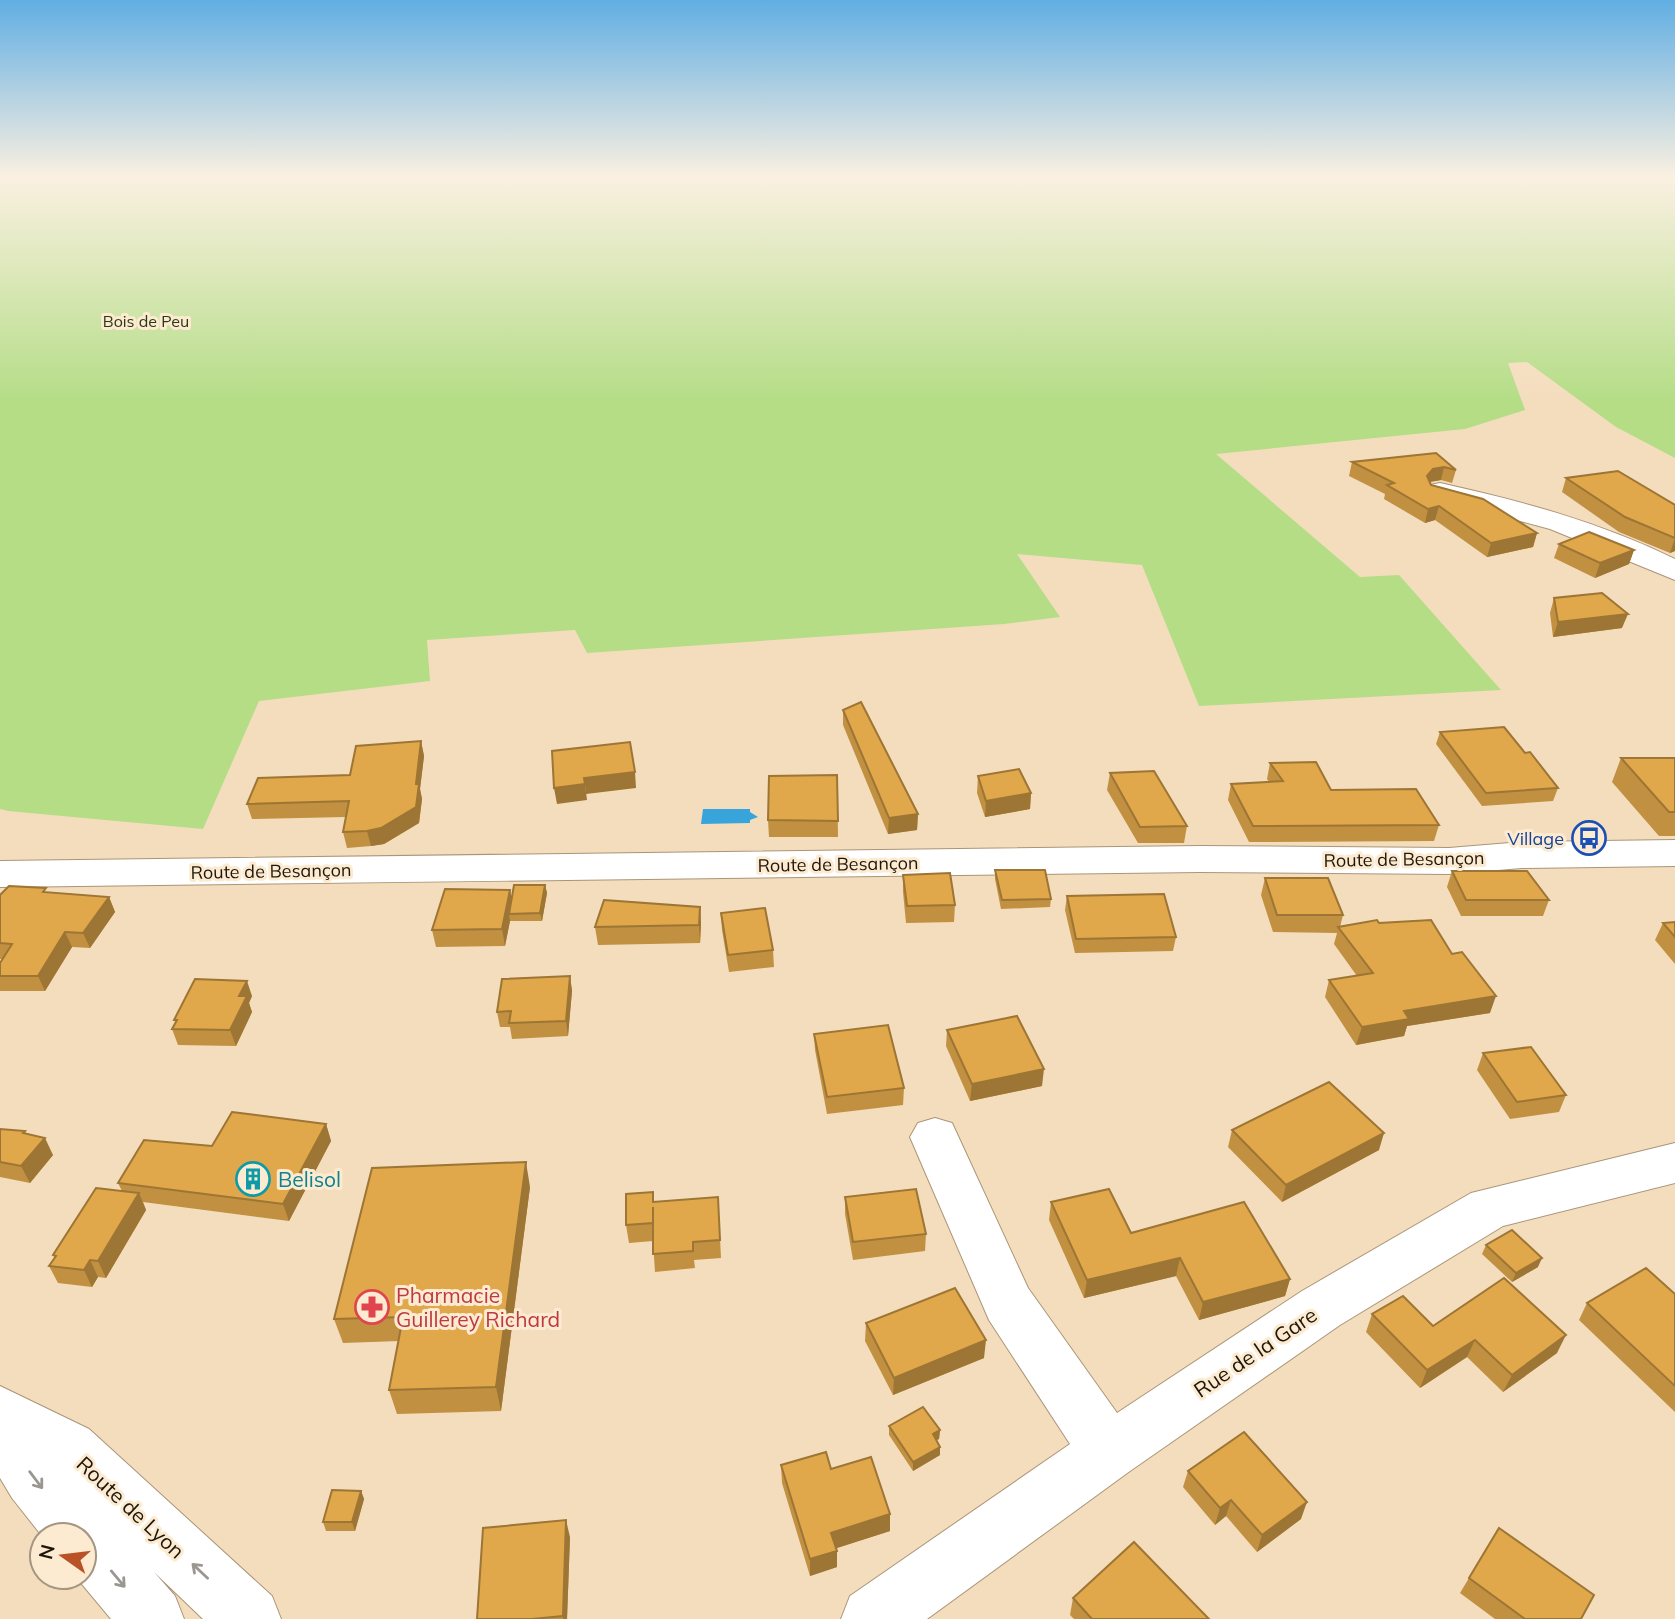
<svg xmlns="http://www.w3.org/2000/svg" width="1675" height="1619" font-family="Mulish,sans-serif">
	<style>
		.green { fill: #b4dd86 }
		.water { fill: #38a4dc }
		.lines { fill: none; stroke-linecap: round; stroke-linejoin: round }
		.minor-casing { stroke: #aa9577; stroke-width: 2 }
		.major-casing { stroke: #aa9577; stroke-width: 2 }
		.minor { fill: #fff; fill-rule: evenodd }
		.major { fill: #fff; fill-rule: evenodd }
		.wall { fill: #c19040 }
		.shaded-wall { fill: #9d7534 }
		.building { fill: #e0a74b; stroke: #9d7534; stroke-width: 2 }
		.oneway { stroke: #9a9691 }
		.labels { text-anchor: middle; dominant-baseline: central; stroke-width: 6; stroke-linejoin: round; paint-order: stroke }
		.far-park-label { font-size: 16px; fill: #293914; stroke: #fdebd1 }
		.transit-label { font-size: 18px; fill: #164399; stroke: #fdebd1; text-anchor: end }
		.street-label { font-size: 18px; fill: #1e160a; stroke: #fdebd1 }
		.near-culture-label { font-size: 21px; fill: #0d838f; stroke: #fdebd1; text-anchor: start }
		.near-health-label { font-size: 21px; fill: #be3a42; stroke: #fdebd1; text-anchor: start }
		.near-street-label { font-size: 21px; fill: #1e160a; stroke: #fdebd1 }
	</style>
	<rect width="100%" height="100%" fill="#f4ddbd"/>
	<path class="green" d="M 0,175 L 1675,175 L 1675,458 L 1616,427 L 1527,362 L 1508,363 L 1525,410 L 1465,429 L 1216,454 L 1360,577 L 1399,575 L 1501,690 L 1199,706 L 1142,565 L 1017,554 L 1060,617 L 1004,624 L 587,653 L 575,630 L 427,640 L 430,681 L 259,701 L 203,829 L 8,811 L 0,809 Z"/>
	<path class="water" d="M 703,809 L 750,809 L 750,812 L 758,817 L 750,820 L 750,823 L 701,824 Z"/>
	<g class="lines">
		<g class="minor-casing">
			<g id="minor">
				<path d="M 1440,483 C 1521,501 1600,522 1675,559 L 1675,580 L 1550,529 L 1430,497 L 1426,491 L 1430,485 Z"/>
				<path d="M 1675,840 L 1675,866 L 1522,868 L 1449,874 L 1200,872 L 0,887 L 0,861 L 1200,846 L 1449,848 L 1522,842 Z"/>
				<path d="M 935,1118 L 952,1123 L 1028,1288 L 1117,1413 L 1302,1291 L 1471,1193 L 1675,1143 L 1675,1183 L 1503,1226 L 1340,1325 L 1130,1471 L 927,1619 L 841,1619 L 850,1596 L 1070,1444 L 989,1320 L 910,1137 L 918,1123 Z"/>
			</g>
		</g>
		<g class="major-casing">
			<path id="major" d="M 0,1386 L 89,1429 L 272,1596 L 281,1619 L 203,1619 L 154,1572 L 175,1596 L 184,1619 L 111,1619 L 76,1577 L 84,1577 L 84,1535 L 42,1536 L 12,1498 L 0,1478 Z"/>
		</g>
		<use href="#minor" class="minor"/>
		<use href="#major" class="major"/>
	</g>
	<g class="wall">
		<path d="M 1436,453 L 1456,470 L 1452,483 L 1441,480 L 1430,482 L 1431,485 L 1537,533 L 1533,547 L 1487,557 L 1435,520 L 1425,523 L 1384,499 L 1385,494 L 1349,476 L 1352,462 Z"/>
		<path d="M 1566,478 L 1675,505 L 1675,551 L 1670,553 L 1619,532 L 1562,492 Z"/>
		<path d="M 1559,544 L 1634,550 L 1629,564 L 1595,578 L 1554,558 Z"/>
		<path d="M 1554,598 L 1622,628 L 1553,637 L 1550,613 Z"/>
		<path d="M 843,710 L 918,814 L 917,830 L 888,834 L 843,725 Z"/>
		<path d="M 1440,732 L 1525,753 L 1558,788 L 1553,801 L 1482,806 L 1436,744 Z"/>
		<path d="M 421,741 L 424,756 L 420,789 L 422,799 L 419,823 L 384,844 L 371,846 L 347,848 L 343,832 L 346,817 L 252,819 L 247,804 L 350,775 Z"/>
		<path d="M 1621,758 L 1675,758 L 1675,836 L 1659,836 L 1612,782 Z"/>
		<path d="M 1270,763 L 1331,790 L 1439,825 L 1434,841 L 1249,842 L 1228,800 L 1231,784 L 1269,782 L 1267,779 Z"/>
		<path d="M 1110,773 L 1187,826 L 1184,843 L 1138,843 L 1107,790 Z"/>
		<path d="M 837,775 L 838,837 L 769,837 L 768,820 Z"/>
		<path d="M 978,776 L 1031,793 L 1030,809 L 985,817 L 977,793 Z"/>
		<path d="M 995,870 L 1051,899 L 1050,907 L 1001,909 L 995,879 Z"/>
		<path d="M 1452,871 L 1549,900 L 1543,916 L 1461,916 L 1447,887 Z"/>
		<path d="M 903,875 L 955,905 L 954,922 L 906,923 L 903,892 Z"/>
		<path d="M 1265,878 L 1343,915 L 1340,927 L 1379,923 L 1490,1013 L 1407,1026 L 1404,1036 L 1356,1045 L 1325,997 L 1329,980 L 1357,976 L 1334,944 L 1337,933 L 1273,932 L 1261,895 Z"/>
		<path d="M 545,885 L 547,893 L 542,921 L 510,921 L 505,946 L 436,947 L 432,930 L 510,890 L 512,899 Z"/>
		<path d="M 48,893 L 109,897 L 115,912 L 90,948 L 72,947 L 45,991 L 0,991 L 0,963 L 2,959 L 0,959 L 0,895 Z"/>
		<path d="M 1067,896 L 1176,937 L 1173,951 L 1075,953 L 1065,910 Z"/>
		<path d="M 700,907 L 701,924 L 700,943 L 598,945 L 595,927 Z"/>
		<path d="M 721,913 L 773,950 L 774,967 L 729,972 L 722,930 Z"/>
		<path d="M 1675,922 L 1675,964 L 1655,940 L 1663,923 Z"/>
		<path d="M 570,976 L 572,991 L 568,1036 L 512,1039 L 510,1027 L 500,1027 L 497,1012 Z"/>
		<path d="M 252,996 L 249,1003 L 252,1012 L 236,1046 L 178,1045 L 172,1029 L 176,1023 L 174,1020 Z"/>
		<path d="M 947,1030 L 1042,1086 L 970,1101 L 946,1046 Z"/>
		<path d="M 814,1034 L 904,1088 L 903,1105 L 827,1114 L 815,1050 Z"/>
		<path d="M 1483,1053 L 1566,1095 L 1559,1112 L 1510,1119 L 1477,1070 Z"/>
		<path d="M 326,1124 L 331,1141 L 289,1221 L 143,1202 L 146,1210 L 106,1278 L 98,1277 L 92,1287 L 58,1283 L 49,1266 L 55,1258 L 53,1255 L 122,1191 L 118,1183 L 212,1146 Z"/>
		<path d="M 0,1129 L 25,1131 L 26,1134 L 53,1155 L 30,1183 L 0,1177 Z"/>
		<path d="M 1232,1130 L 1379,1150 L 1282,1202 L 1228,1147 Z"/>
		<path d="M 530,1187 L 501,1411 L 397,1414 L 389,1390 L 399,1341 L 343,1343 L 334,1319 Z"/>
		<path d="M 653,1192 L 654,1202 L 718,1197 L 721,1258 L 694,1260 L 695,1268 L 655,1272 L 653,1241 L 629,1243 L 626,1225 Z"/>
		<path d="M 845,1197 L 926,1234 L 925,1251 L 853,1260 L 845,1214 Z"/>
		<path d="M 1051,1202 L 1131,1233 L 1290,1279 L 1285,1296 L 1199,1320 L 1176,1276 L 1084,1298 L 1049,1220 Z"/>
		<path d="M 1486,1245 L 1538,1267 L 1512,1282 L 1482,1254 Z"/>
		<path d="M 1675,1294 L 1675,1412 L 1579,1320 L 1587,1303 Z"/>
		<path d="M 1372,1314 L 1433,1326 L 1557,1353 L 1503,1392 L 1467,1357 L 1420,1388 L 1366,1332 Z"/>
		<path d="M 866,1323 L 984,1358 L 893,1395 L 865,1341 Z"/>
		<path d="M 889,1426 L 940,1430 L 939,1439 L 937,1440 L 940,1447 L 940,1455 L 913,1471 L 889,1435 Z"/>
		<path d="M 781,1465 L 831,1469 L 890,1531 L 836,1548 L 837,1567 L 810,1576 L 782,1483 Z"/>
		<path d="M 1188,1471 L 1301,1519 L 1257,1552 L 1226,1516 L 1215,1525 L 1183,1487 Z"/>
		<path d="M 361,1491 L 364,1499 L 355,1531 L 326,1531 L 323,1522 Z"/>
		<path d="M 570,1537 L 567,1619 L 477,1619 Z"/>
		<path d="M 1469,1578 L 1581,1619 L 1495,1619 L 1460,1593 Z"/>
		<path d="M 1073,1598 L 1209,1619 L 1074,1619 L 1070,1615 Z"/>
	</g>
	<g class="shaded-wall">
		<path d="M 1444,467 L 1441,480 L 1429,482 L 1427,476 L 1433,469 Z"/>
		<path d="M 1439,506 L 1435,520 L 1425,523 L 1428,509 Z"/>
		<path d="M 1537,533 L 1533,547 L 1487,557 L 1491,543 Z"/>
		<path d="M 1675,538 L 1675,551 L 1670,553 Z"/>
		<path d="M 1634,550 L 1629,564 L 1595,578 L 1600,563 Z"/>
		<path d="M 1628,614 L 1622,628 L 1553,637 L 1558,622 Z"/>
		<path d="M 421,741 L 424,756 L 420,789 L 422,799 L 419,823 L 384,844 L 371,846 L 367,831 L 416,784 Z"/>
		<path d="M 635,772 L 636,788 L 586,794 L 584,778 Z"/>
		<path d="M 585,784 L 587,800 L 557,804 L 554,788 Z"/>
		<path d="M 1031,793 L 1030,809 L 985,817 L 986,801 Z"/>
		<path d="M 918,814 L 917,830 L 888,834 L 889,818 Z"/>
		<path d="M 545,885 L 547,893 L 542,921 L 540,913 Z"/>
		<path d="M 510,890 L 513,907 L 509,914 L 510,921 L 505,946 L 502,929 Z"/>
		<path d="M 109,897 L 115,912 L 90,948 L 83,933 Z"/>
		<path d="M 700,907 L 701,924 L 700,943 L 699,925 Z"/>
		<path d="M 65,932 L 72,947 L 45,991 L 38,976 Z"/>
		<path d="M 570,976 L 572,991 L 568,1036 L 566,1021 Z"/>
		<path d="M 247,981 L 252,996 L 249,1003 L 252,1012 L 236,1046 L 230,1030 L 239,996 Z"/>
		<path d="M 1496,996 L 1490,1013 L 1407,1026 L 1404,1036 L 1356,1045 L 1362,1027 L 1404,1011 Z"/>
		<path d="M 1044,1069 L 1042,1086 L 970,1101 L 972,1084 Z"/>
		<path d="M 326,1124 L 331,1141 L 289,1221 L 283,1204 Z"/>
		<path d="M 1384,1133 L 1379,1150 L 1282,1202 L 1286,1185 Z"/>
		<path d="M 45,1138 L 53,1155 L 30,1183 L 21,1166 Z"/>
		<path d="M 526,1162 L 530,1187 L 501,1411 L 496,1387 Z"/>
		<path d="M 139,1193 L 146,1210 L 106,1278 L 98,1261 Z"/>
		<path d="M 1180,1258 L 1176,1276 L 1084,1298 L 1087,1280 Z"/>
		<path d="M 1542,1258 L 1538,1267 L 1512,1282 L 1516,1273 Z"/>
		<path d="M 90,1260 L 98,1277 L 92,1287 L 84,1270 Z"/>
		<path d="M 1290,1279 L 1285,1296 L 1199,1320 L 1203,1302 Z"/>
		<path d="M 1566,1335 L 1557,1353 L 1503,1392 L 1512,1375 Z"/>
		<path d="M 986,1340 L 984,1358 L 893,1395 L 894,1378 Z"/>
		<path d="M 1475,1340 L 1467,1357 L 1420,1388 L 1427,1370 Z"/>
		<path d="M 940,1430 L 939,1439 L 932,1442 L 933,1434 Z"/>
		<path d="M 940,1447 L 940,1455 L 913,1471 L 913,1462 Z"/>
		<path d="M 361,1491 L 364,1499 L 355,1531 L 352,1522 Z"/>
		<path d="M 1231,1500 L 1226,1516 L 1215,1525 L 1220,1508 Z"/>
		<path d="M 1307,1502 L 1301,1519 L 1257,1552 L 1262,1535 Z"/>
		<path d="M 890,1514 L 890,1531 L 831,1550 L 831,1533 Z"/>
		<path d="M 566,1520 L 570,1537 L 567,1619 L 563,1619 Z"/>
		<path d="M 837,1551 L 837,1567 L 810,1576 L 810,1559 Z"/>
	</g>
	<g class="building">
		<path d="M 1436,453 L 1456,470 L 1444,467 L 1433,469 L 1427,476 L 1431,485 L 1483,499 L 1537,533 L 1491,543 L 1439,506 L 1428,509 L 1387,485 L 1394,483 L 1352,462 Z"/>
		<path d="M 1618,471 L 1675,505 L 1675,538 L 1625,517 L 1566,478 Z"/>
		<path d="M 1589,532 L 1634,550 L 1600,563 L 1559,544 Z"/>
		<path d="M 1602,593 L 1628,614 L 1558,622 L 1554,598 Z"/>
		<path d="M 861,702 L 918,814 L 889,818 L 843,710 Z"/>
		<path d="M 1504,727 L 1525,753 L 1530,752 L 1558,788 L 1486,793 L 1440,732 Z"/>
		<path d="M 421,741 L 416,784 L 419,784 L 416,807 L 381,828 L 367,831 L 343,832 L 349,801 L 247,804 L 258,778 L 350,775 L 356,746 Z"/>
		<path d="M 630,742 L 635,772 L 584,778 L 585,784 L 554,788 L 552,751 Z"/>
		<path d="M 1621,758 L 1675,758 L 1675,812 L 1669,812 Z"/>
		<path d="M 1316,762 L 1331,790 L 1416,789 L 1439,825 L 1253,826 L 1231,784 L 1283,781 L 1270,763 Z"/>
		<path d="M 1019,769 L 1031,793 L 986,801 L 978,776 Z"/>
		<path d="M 1154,771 L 1187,826 L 1140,827 L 1110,773 Z"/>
		<path d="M 837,775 L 838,821 L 768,820 L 769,776 Z"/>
		<path d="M 995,870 L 1045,870 L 1051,899 L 1002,900 Z"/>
		<path d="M 1452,871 L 1527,871 L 1549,900 L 1466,900 Z"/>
		<path d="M 950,873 L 955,905 L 907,906 L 903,875 Z"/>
		<path d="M 1265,878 L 1328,878 L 1343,915 L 1277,915 Z"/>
		<path d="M 514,885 L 545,885 L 540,913 L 509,914 Z"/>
		<path d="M 9,886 L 46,888 L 43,892 L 109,897 L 83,933 L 65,932 L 38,976 L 0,976 L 0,963 L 12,944 L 0,943 L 0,895 Z"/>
		<path d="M 445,889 L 510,890 L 502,929 L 432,930 Z"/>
		<path d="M 1164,894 L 1176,937 L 1076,939 L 1067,896 Z"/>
		<path d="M 604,900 L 700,907 L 699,925 L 595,927 Z"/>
		<path d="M 765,908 L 773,950 L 728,955 L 721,913 Z"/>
		<path d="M 1377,920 L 1379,923 L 1431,920 L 1452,954 L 1462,952 L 1496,996 L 1404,1011 L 1409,1019 L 1362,1027 L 1329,980 L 1373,973 L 1338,927 Z"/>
		<path d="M 1675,922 L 1675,937 L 1663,923 Z"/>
		<path d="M 570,976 L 566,1021 L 509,1023 L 511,1011 L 497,1012 L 502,979 Z"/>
		<path d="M 195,979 L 247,981 L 239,996 L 247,996 L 230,1030 L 172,1029 L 177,1020 L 174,1020 Z"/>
		<path d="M 1017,1016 L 1044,1069 L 972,1084 L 947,1030 Z"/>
		<path d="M 888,1025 L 904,1088 L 827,1097 L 814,1034 Z"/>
		<path d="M 1531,1047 L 1566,1095 L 1517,1102 L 1483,1053 Z"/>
		<path d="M 1329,1082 L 1384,1133 L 1286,1185 L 1232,1130 Z"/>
		<path d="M 232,1112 L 326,1124 L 283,1204 L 118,1183 L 144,1140 L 212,1146 Z"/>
		<path d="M 0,1129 L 25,1131 L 23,1133 L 45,1138 L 21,1166 L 0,1162 Z"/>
		<path d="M 526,1162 L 496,1387 L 389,1390 L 403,1317 L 334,1319 L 372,1168 Z"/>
		<path d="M 96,1188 L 139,1193 L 98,1261 L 90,1260 L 84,1270 L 49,1266 L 56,1256 L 53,1255 Z"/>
		<path d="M 916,1189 L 926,1234 L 853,1242 L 845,1197 Z"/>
		<path d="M 1109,1189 L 1131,1233 L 1244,1202 L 1290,1279 L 1203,1302 L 1180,1258 L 1087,1280 L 1051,1202 Z"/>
		<path d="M 653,1192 L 653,1202 L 718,1197 L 720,1240 L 693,1242 L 693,1251 L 653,1254 L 653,1207 L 653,1223 L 626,1225 L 626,1194 Z"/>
		<path d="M 1512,1230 L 1542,1258 L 1516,1273 L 1486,1245 Z"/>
		<path d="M 1646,1268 L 1675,1294 L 1675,1386 L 1587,1303 Z"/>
		<path d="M 1504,1278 L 1566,1335 L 1512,1375 L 1475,1340 L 1427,1370 L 1372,1314 L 1403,1296 L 1433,1326 Z"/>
		<path d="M 955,1288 L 986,1340 L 894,1378 L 866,1323 Z"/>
		<path d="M 923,1407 L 940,1430 L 933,1434 L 940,1447 L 913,1462 L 889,1426 Z"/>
		<path d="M 1244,1432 L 1307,1502 L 1262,1535 L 1231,1500 L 1220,1508 L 1188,1471 Z"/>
		<path d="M 826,1452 L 831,1469 L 871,1457 L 890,1514 L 831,1533 L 837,1551 L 810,1559 L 781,1465 Z"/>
		<path d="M 332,1490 L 361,1491 L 352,1522 L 323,1522 Z"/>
		<path d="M 566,1520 L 563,1616 L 532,1619 L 477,1619 L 483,1528 Z"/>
		<path d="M 1499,1528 L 1594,1595 L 1581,1619 L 1525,1619 L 1469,1578 Z"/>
		<path d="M 1134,1542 L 1209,1619 L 1092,1619 L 1073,1598 Z"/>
	</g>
	<defs><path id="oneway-shaft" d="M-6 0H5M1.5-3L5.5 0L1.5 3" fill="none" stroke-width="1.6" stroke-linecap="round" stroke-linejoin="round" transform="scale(1.75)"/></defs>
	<g class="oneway">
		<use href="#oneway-shaft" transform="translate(36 1480) rotate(53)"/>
		<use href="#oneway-shaft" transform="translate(200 1571) rotate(-137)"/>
		<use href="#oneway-shaft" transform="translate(118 1579) rotate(50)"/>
	</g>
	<linearGradient id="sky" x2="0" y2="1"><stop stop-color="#61aee3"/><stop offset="0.44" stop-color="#faf0e1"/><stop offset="1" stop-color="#faf0e1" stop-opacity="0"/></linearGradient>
	<rect width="1675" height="402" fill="url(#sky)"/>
	<defs>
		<g id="bus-ring" transform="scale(1.75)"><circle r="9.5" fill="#fdebd1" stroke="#1a4fb4" stroke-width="1.5"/><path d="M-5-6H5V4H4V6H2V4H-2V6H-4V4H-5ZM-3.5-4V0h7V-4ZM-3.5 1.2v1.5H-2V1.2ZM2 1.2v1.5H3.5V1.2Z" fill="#1a4fb4"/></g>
		<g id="building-ring" transform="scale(1.75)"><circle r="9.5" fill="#fdebd1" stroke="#0f9aa8" stroke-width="1.5"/><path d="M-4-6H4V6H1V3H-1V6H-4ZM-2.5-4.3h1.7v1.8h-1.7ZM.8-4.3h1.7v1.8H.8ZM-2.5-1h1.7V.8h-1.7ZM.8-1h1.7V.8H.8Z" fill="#0f9aa8"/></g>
		<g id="pharmacy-ring" transform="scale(1.75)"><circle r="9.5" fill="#fdebd1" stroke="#e0444e" stroke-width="1.5"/><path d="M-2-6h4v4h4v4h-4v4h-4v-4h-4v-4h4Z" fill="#e0444e"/></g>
	</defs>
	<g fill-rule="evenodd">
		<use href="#bus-ring" x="1589" y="838"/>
		<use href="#building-ring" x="253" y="1179"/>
		<use href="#pharmacy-ring" x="372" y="1307"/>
	</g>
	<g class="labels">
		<g class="far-park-label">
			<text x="146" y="321">Bois de Peu</text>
		</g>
		<g class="transit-label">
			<text x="1564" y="838">Village</text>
		</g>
		<g class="street-label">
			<text transform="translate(1404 859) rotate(-1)">Route de Besançon</text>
			<text transform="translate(838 864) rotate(-1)">Route de Besançon</text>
			<text transform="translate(271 871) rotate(-1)">Route de Besançon</text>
		</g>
		<g class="near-culture-label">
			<text x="278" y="1179">Belisol</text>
		</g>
		<g class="near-health-label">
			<text x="396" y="1295">Pharmacie<tspan x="396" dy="24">Guillerey Richard</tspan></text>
		</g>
		<g class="near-street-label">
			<text transform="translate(1255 1352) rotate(-34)">Rue de la Gare</text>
			<text transform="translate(131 1507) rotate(43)">Route de Lyon</text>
		</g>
	</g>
	<g transform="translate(63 1556) rotate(284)"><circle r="33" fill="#fdebd1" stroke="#a49681" stroke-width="2"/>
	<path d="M0-5L12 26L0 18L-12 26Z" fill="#b95327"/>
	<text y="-10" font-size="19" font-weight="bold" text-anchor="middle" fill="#1e160a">N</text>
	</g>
</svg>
